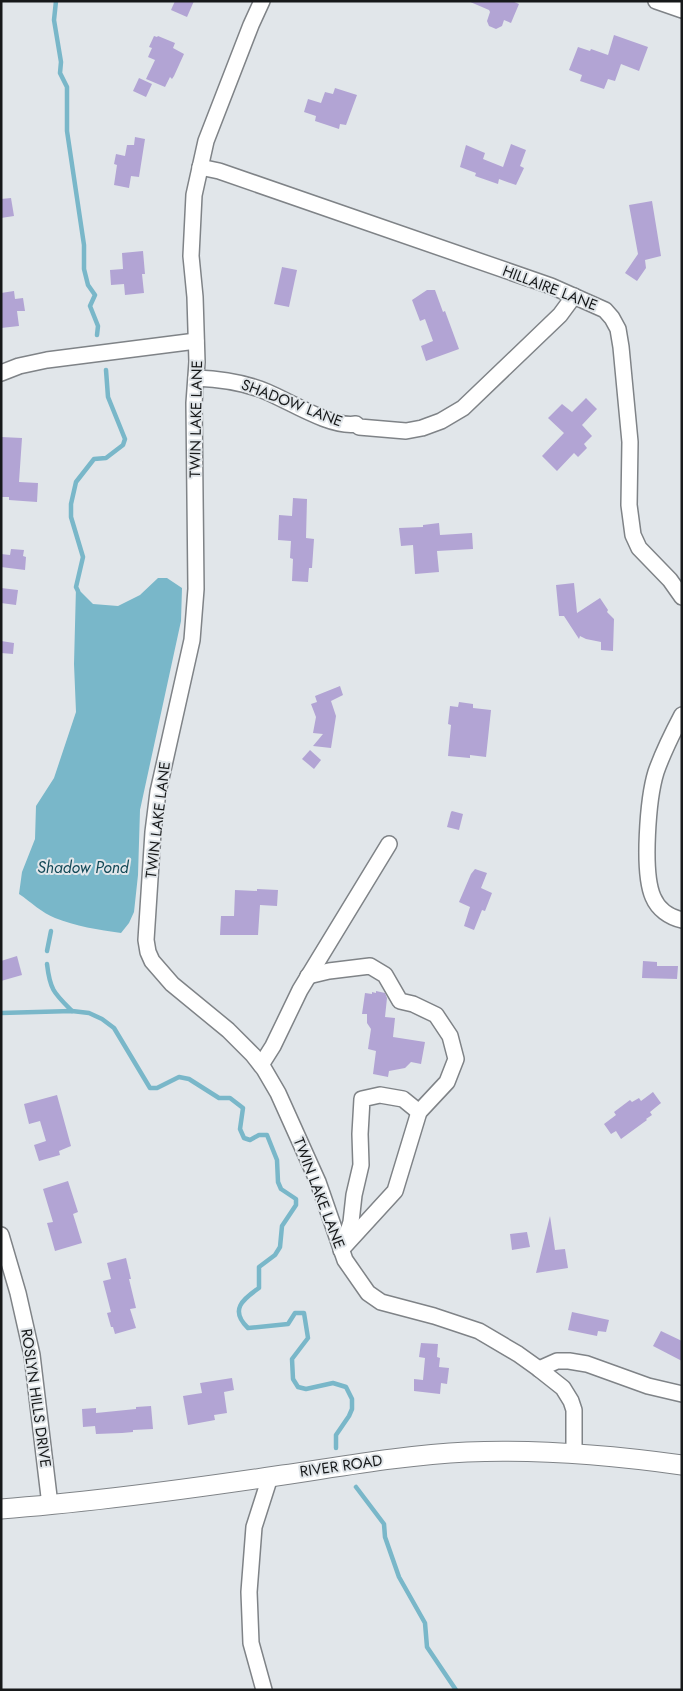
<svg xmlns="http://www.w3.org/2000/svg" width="683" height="1691" font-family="Jost,sans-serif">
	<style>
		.water { fill: #79b7c9 }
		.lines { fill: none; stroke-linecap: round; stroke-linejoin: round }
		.stream { stroke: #79b7c9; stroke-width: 4.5 }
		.building { fill: #b2a4d4 }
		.minor-casing { stroke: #7f8387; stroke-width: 18 }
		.major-casing { stroke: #7f8387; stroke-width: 21 }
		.minor { stroke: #fff; stroke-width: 15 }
		.major { stroke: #fff; stroke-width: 19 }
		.labels { text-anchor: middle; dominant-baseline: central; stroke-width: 4; stroke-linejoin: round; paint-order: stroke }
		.street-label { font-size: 15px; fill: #17191a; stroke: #e1e6ea }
		.water-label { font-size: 16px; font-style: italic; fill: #134957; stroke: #e1e6ea }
	</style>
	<rect width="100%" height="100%" fill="#e1e6ea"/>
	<path class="water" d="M 158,578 L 167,578 L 182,588 L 181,621 L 140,810 L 138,875 L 134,912 L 129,923 L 121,933 C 99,930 75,926 55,918 C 42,913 31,902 19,894 L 22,872 L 35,839 L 36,806 L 54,778 L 76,712 L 74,664 L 76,587 L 93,604 L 118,606 L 140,595 Z"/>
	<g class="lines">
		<g class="stream">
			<path d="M 56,1 L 54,20 L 61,62 L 60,73 L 67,87 L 67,131 L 84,245 L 84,269 L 88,285 L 95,295 L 90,306 L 98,326 L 97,335"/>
			<path d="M 78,591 L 76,587 L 83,557 L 71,517 L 71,504 L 76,482 L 94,459 L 106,458 L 123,445 L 125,439 L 108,397 L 106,370"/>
			<path d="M 47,951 L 51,931"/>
			<path d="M 47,964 C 50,990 54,993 72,1011"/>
			<path d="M 1,1013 L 72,1011 L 89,1013 L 102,1019 L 114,1028 L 150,1088 L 157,1088 L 179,1077 L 189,1079 L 219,1098 L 230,1098 L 243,1108 L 240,1129 L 244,1138 L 250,1140 L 259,1135 L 267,1135 L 277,1160 L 278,1182 L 281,1189 L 296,1199 L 296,1205 L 282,1226 L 280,1247 L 275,1255 L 259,1267 L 259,1288 C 243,1299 229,1310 248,1328 L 288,1324 L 295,1313 L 304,1313 L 308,1338 L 292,1359 L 293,1379 L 298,1387 L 306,1389 L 333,1383 L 346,1387 L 352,1399 L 352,1409 L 349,1416 L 336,1435 L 336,1448"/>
			<path d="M 356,1487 L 384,1524 L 385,1537 L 399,1577 L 425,1623 L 427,1647 L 456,1690"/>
		</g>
	</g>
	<g class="building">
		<path d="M 175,1 L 194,1 L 187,17 L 171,10 Z"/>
		<path d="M 468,1 L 512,1 L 519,4 L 511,23 L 504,20 L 502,26 L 496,29 L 489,26 L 487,21 L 490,12 L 489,10 Z"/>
		<path d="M 614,35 L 648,47 L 639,71 L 621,64 L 615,81 L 608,79 L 604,89 L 580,81 L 582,75 L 569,70 L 578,47 L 590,51 L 591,49 L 608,55 Z"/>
		<path d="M 154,36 L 157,37 L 158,36 L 175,43 L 173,48 L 184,54 L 174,76 L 172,79 L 170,77 L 165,87 L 146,79 L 155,60 L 148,57 L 152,48 L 149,47 Z"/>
		<path d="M 139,78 L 152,84 L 146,97 L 133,91 Z"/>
		<path d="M 335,88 L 357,95 L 346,125 L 340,124 L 339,129 L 315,121 L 316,116 L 304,112 L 308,99 L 321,103 L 325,92 L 333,94 Z"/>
		<path d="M 135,137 L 145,139 L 139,177 L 131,176 L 129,188 L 114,185 L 117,165 L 114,164 L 116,154 L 125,156 L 127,145 L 134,145 Z"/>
		<path d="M 511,144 L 526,150 L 520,166 L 524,168 L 516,185 L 499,179 L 498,184 L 475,176 L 476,173 L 460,167 L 466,145 L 485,153 L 483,159 L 503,167 Z"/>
		<path d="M 11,198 L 14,216 L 1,218 L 1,199 Z"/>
		<path d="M 652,201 L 661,256 L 645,260 L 646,268 L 637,281 L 625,273 L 638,254 L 629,205 Z"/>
		<path d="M 143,251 L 145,274 L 142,274 L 144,293 L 125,295 L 124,284 L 111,285 L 110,270 L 123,269 L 122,253 Z"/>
		<path d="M 282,267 L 297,270 L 289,307 L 274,304 Z"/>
		<path d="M 427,290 L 435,290 L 443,312 L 445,311 L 459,349 L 426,361 L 421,346 L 433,341 L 425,319 L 420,321 L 412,300 Z"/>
		<path d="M 14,291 L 15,299 L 23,298 L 25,311 L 17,311 L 19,326 L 1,328 L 1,293 Z"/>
		<path d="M 586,398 L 597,409 L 582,425 L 592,436 L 584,444 L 587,448 L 578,457 L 574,453 L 557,471 L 542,456 L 564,433 L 548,418 L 562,404 L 572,412 Z"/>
		<path d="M 1,437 L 22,438 L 19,482 L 38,483 L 37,502 L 9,500 L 9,497 L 1,497 Z"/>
		<path d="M 293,498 L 307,499 L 306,538 L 314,539 L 312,568 L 309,568 L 308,582 L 292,581 L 293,559 L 290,558 L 291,541 L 278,540 L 279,515 L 292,516 Z"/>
		<path d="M 439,523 L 440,535 L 472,533 L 473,549 L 437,551 L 439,572 L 415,574 L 413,545 L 401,546 L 399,528 L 423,527 L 423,525 Z"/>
		<path d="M 11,549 L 24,550 L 23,556 L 26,557 L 25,570 L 1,567 L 1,554 L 10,555 Z"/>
		<path d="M 574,583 L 577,613 L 600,598 L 608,610 L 607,612 L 614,619 L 613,651 L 601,650 L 601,642 L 586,639 L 580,636 L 579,639 L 564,616 L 559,616 L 556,585 Z"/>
		<path d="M 1,588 L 18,590 L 16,605 L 1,603 Z"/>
		<path d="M 1,641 L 14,643 L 13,654 L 1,653 Z"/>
		<path d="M 340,686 L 343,695 L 331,701 L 336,716 L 331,748 L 313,746 L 323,734 L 313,733 L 316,717 L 311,704 L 317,702 L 315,696 Z"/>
		<path d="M 459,702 L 473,704 L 473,708 L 491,710 L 486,757 L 470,755 L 470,758 L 448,756 L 451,725 L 448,724 L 450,706 L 458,707 Z"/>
		<path d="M 310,750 L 321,760 L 314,769 L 302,759 Z"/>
		<path d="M 452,811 L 463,814 L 459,830 L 447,827 L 451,812 Z"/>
		<path d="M 475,869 L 487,873 L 481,888 L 492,893 L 485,911 L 482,910 L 474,930 L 464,926 L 470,907 L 459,902 L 471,874 Z"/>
		<path d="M 257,889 L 278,890 L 277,906 L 260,905 L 258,935 L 220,935 L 221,916 L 234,916 L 235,890 L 257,891 Z"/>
		<path d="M 17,956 L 22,975 L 1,981 L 1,961 Z"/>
		<path d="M 643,961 L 657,962 L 657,966 L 678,966 L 677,979 L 642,978 Z"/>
		<path d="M 376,991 L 385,993 L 387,998 L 385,1017 L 395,1018 L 393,1037 L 425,1042 L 421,1064 L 411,1062 L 405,1068 L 389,1071 L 388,1077 L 373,1074 L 376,1051 L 368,1049 L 371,1029 L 367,1023 L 367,1014 L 362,1014 L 365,993 L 372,994 L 372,992 L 376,993 Z"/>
		<path d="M 653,1092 L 661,1103 L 650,1112 L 652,1115 L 646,1119 L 647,1120 L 621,1139 L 616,1131 L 611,1134 L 604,1124 L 616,1115 L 614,1112 L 630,1100 L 632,1102 L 639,1098 L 641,1101 Z"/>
		<path d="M 57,1095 L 71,1146 L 59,1151 L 60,1155 L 39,1161 L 34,1145 L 46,1141 L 40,1121 L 29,1124 L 24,1104 Z"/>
		<path d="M 68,1181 L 78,1212 L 73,1214 L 82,1243 L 55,1251 L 47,1223 L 53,1222 L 43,1189 Z"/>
		<path d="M 550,1216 L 555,1250 L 565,1249 L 568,1268 L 536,1273 Z"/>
		<path d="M 527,1232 L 530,1247 L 512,1250 L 510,1234 Z"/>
		<path d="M 126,1258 L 131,1279 L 129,1279 L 136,1308 L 130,1309 L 136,1328 L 115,1334 L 113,1327 L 111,1327 L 107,1313 L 111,1312 L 103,1281 L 111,1279 L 107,1263 Z"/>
		<path d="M 572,1312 L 609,1320 L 606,1332 L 598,1331 L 597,1336 L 568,1330 Z"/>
		<path d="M 661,1331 L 682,1341 L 682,1361 L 653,1346 Z"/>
		<path d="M 421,1343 L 438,1344 L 437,1357 L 440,1358 L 439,1367 L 449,1368 L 447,1384 L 441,1383 L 440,1394 L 414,1391 L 414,1379 L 423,1380 L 425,1358 L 419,1357 Z"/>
		<path d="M 232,1378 L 234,1390 L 224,1392 L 227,1413 L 214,1415 L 215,1420 L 188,1425 L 183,1396 L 202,1393 L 200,1383 Z"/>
		<path d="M 151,1406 L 153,1429 L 133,1430 L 133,1432 L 122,1433 L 96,1434 L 95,1426 L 83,1427 L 82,1409 L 96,1408 L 96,1413 L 136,1409 L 136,1407 Z"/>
	</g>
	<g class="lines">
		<g class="minor-casing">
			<g id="minor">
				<path d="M 262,1 L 251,25 L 206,141 L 194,195 L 191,256 L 195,297 L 197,362 L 194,403 L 196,589 L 192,640 L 158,792 L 153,832 L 146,940 L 148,952 L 152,961 L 172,984 L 228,1030 L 253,1055 L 264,1069 L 278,1093 L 318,1182 L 345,1260 L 368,1293 L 381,1302 L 434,1316 L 479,1331 L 518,1354 L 539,1369 L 563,1388 L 571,1401 L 574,1410 L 574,1453"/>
				<path d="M 656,1 L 682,10"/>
				<path d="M 200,167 L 219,171 L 551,286 L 605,310 L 612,318 L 618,329 L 621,347 L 630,442 L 629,505 L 633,535 L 639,548 L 670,580 L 682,597"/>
				<path d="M 1,373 L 19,366 L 47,360 L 196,341"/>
				<path d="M 196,378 C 221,379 244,382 267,392 C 291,402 331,428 356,424 L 359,427 L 406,431 L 422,428 L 441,421 L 463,408 L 560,315 L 574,296"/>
				<path d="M 682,715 C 672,734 663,752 656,772 C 648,798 642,872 653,897 C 658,909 669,917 682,920"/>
				<path d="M 308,976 L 329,971 L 370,966 L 385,975 L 400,1001 L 413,1004 L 436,1015 L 450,1036 L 456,1059 L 447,1082 L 419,1112 L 395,1191 L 341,1250"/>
				<path d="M 261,1065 L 273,1046 L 300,990 L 389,844"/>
				<path d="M 1,1235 L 18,1293 L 32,1355 L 50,1505"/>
				<path d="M 344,1244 L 351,1222 L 354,1195 L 361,1165 L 360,1134 L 362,1099 L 380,1095 L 403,1099 L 419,1112"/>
				<path d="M 539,1369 L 557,1361 L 569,1361 L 587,1364 L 648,1386 L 682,1394"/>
				<path d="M 264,1690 L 251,1643 L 249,1592 L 254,1527 L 270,1477"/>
			</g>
		</g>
		<g class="major-casing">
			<path id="major" d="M 1,1509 C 96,1502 189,1489 283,1475 C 344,1466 405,1455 467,1452 C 539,1449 610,1455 682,1465"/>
		</g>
		<use href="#minor" class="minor"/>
		<use href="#major" class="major"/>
	</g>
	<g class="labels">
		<g class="street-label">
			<text transform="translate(550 288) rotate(21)">HILLAIRE LANE</text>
			<text transform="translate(292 403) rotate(21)">SHADOW LANE</text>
			<text transform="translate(196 419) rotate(-89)">TWIN LAKE LANE</text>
			<text transform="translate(158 820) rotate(-83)">TWIN LAKE LANE</text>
			<text transform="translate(319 1193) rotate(69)">TWIN LAKE LANE</text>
			<text transform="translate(36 1398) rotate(82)">ROSLYN HILLS DRIVE</text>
			<text transform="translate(341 1466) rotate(-8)">RIVER ROAD</text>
		</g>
		<g class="water-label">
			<text x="83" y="867">Shadow Pond</text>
		</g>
	</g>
	<rect width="683" height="1691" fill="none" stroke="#17191a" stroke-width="5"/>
</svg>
